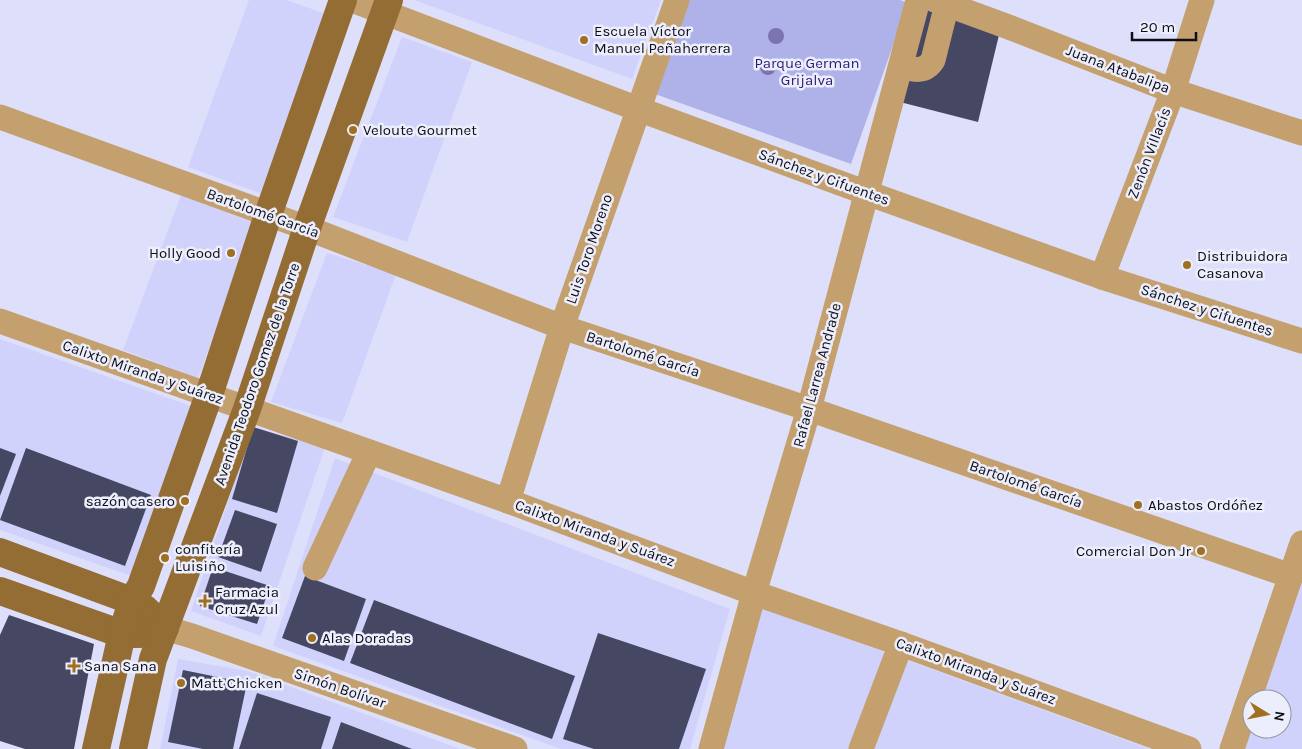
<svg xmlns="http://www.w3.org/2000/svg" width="1302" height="749" font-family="Karla,sans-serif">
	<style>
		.built { fill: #d0d2fb }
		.green { fill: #afb2e8 }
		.building { fill: #464763 }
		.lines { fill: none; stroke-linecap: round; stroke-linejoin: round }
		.minor { stroke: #c3a06e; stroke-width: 25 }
		.major { stroke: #936d33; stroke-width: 28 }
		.tree { fill: #7c73b1 }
		.poi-dot { fill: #9f7022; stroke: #edeefc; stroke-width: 2 }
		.labels { text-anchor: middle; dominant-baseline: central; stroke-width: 5; stroke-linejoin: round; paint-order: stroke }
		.poi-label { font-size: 15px; fill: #0d0d18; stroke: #edeefc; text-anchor: start }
		.park-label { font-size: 15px; fill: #2b1a75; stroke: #edeefc }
		.street-label { font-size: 15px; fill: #0d0d18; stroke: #edeefc }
	</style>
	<rect width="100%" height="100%" fill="#dee0fb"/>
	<g class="built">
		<path d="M 249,0 L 287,0 L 334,17 L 268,196 L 188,167 Z"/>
		<path d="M 414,0 L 661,0 L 632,79 Z"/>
		<path d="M 402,37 L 472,62 L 407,242 L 333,217 Z"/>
		<path d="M 181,195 L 256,223 L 198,378 L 123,350 Z"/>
		<path d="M 327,253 L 396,274 L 342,423 L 271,402 Z"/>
		<path d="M 0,339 L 191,406 L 134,577 L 0,530 Z"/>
		<path d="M 253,427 L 325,447 L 261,636 L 191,611 Z"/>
		<path d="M 335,458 L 730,609 L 690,749 L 561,749 L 273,646 Z"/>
		<path d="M 1302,579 L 1302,749 L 1244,749 L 1252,727 L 1252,729 L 1282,729 L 1282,699 L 1261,699 Z"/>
		<path d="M 758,606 L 1150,749 L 718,749 Z"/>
		<path d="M 178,659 L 248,671 L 460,749 L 160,749 Z"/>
	</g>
	<path class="green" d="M 688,0 L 900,0 L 908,3 L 851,164 L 655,94 Z"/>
	<g class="building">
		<path d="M 921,8 L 999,35 L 978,122 L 896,101 Z"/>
		<path d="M 253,427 L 298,441 L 277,513 L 232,499 Z"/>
		<path d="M 0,448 L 16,454 L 0,496 Z"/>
		<path d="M 26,448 L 151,495 L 125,566 L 0,520 Z"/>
		<path d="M 235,510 L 277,524 L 261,572 L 218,557 Z"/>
		<path d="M 213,567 L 270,586 L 257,624 L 200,606 Z"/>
		<path d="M 305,576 L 366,599 L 344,661 L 282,638 Z"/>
		<path d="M 374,600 L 575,676 L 552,739 L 350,663 Z"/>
		<path d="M 9,615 L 94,644 L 74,749 L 25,749 L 0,741 L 0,635 Z"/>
		<path d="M 598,633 L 706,669 L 679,749 L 594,749 L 563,739 Z"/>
		<path d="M 183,670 L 247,683 L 233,749 L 203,749 L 168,742 Z"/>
		<path d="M 257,693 L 331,717 L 321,749 L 239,749 Z"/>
		<path d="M 341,722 L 412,749 L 332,749 Z"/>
	</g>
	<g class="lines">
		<g class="minor">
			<path d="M 352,0 L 638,109 L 867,193 L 1102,277 L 1302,341"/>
			<path d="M 935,0 L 1006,26 L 1173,91 L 1302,133"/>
			<path d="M 901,66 C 914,70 925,73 933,60 L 947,4"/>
			<path d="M 0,117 L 307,228 L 562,327 L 809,409 L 1291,576"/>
			<path d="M 1102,277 L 1173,91 L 1202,0"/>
			<path d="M 0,321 L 508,501 L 754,593 L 901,644 L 1189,749"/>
			<path d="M 508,501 L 562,327 L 677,0"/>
			<path d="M 315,568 L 369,452"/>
			<path d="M 165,628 L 192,636 L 515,749"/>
			<path d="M 711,749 L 754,593 L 809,409 L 918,0"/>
			<path d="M 861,749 L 901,644"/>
			<path d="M 1232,749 L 1302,543"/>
		</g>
		<g class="major">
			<path d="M 0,552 L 132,601 L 145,609 L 165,628"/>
			<path d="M 0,591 L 122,634 L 140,634"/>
			<path d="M 96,749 L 122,634 L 132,601 L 141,586 L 209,395 L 268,215 L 343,0"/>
			<path d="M 133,749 L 153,659 L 247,409 L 307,228 L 389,0"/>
		</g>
	</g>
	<g class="tree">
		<circle cx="776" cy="36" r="8"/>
		<circle cx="768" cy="67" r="8"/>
	</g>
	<g class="poi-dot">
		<circle cx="584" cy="40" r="5"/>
		<circle cx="353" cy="130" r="5"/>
		<circle cx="231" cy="253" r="5"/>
		<circle cx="1187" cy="265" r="5"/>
		<circle cx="185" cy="501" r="5"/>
		<circle cx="1138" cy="505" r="5"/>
		<circle cx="1201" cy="551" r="5"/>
		<circle cx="165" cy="558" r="5"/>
		<path d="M202.5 593.5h5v5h5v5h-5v5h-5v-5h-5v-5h5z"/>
		<circle cx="312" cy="638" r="5"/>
		<path d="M71.5 658.5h5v5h5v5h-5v5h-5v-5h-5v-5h5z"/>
		<circle cx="181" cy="683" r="5"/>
	</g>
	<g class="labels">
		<g class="poi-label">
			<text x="594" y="31">Escuela Víctor<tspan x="594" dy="17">Manuel Peñaherrera</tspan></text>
			<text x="363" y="130">Veloute Gourmet</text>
			<text x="221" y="253" text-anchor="end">Holly Good</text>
			<text x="1197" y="256">Distribuidora<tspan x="1197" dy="17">Casanova</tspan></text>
			<text x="175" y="501" text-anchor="end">sazón casero</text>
			<text x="1148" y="505">Abastos Ordóñez</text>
			<text x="175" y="549">confitería<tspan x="175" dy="17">Luisiño</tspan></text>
			<text x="1191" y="551" text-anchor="end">Comercial Don Jr</text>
			<text x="215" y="592">Farmacia<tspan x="215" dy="17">Cruz Azul</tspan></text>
			<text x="322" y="638">Alas Doradas</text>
			<text x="84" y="666">Sana Sana</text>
			<text x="191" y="683">Matt Chicken</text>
		</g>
		<g class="park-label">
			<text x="807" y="63">Parque German<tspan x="807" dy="17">Grijalva</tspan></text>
		</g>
		<g class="street-label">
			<text transform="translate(1118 69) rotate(21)">Juana Atabalipa</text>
			<text transform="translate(1149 153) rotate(-69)">Zenón Villacís</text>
			<text transform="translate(824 177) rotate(20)">Sánchez y Cifuentes</text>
			<text transform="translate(263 213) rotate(20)">Bartolomé García</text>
			<text transform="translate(589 249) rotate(-71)">Luis Toro Moreno</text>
			<text transform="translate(1207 310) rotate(18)">Sánchez y Cifuentes</text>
			<text transform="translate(643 354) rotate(18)">Bartolomé García</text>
			<text transform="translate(143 372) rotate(19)">Calixto Miranda y Suárez</text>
			<text transform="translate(257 374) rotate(-71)">Avenida Teodoro Gomez de la Torre</text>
			<text transform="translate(817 375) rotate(-75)">Rafael Larrea Andrade</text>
			<text transform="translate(1026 484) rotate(19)">Bartolomé García</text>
			<text transform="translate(595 533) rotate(20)">Calixto Miranda y Suárez</text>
			<text transform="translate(976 671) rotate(20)">Calixto Miranda y Suárez</text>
			<text transform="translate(340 688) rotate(19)">Simón Bolívar</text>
		</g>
	</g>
	<g transform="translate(1267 714) rotate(100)"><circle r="24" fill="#edeefc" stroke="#9394a1"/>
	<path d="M0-4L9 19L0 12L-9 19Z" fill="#9f7022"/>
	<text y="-8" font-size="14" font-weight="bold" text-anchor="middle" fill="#0d0d18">N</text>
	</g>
	<path d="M1132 32v8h64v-8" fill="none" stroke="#0d0d18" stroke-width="2.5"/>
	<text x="1140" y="32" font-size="15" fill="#0d0d18" stroke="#edeefc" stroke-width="4" paint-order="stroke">20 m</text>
</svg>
